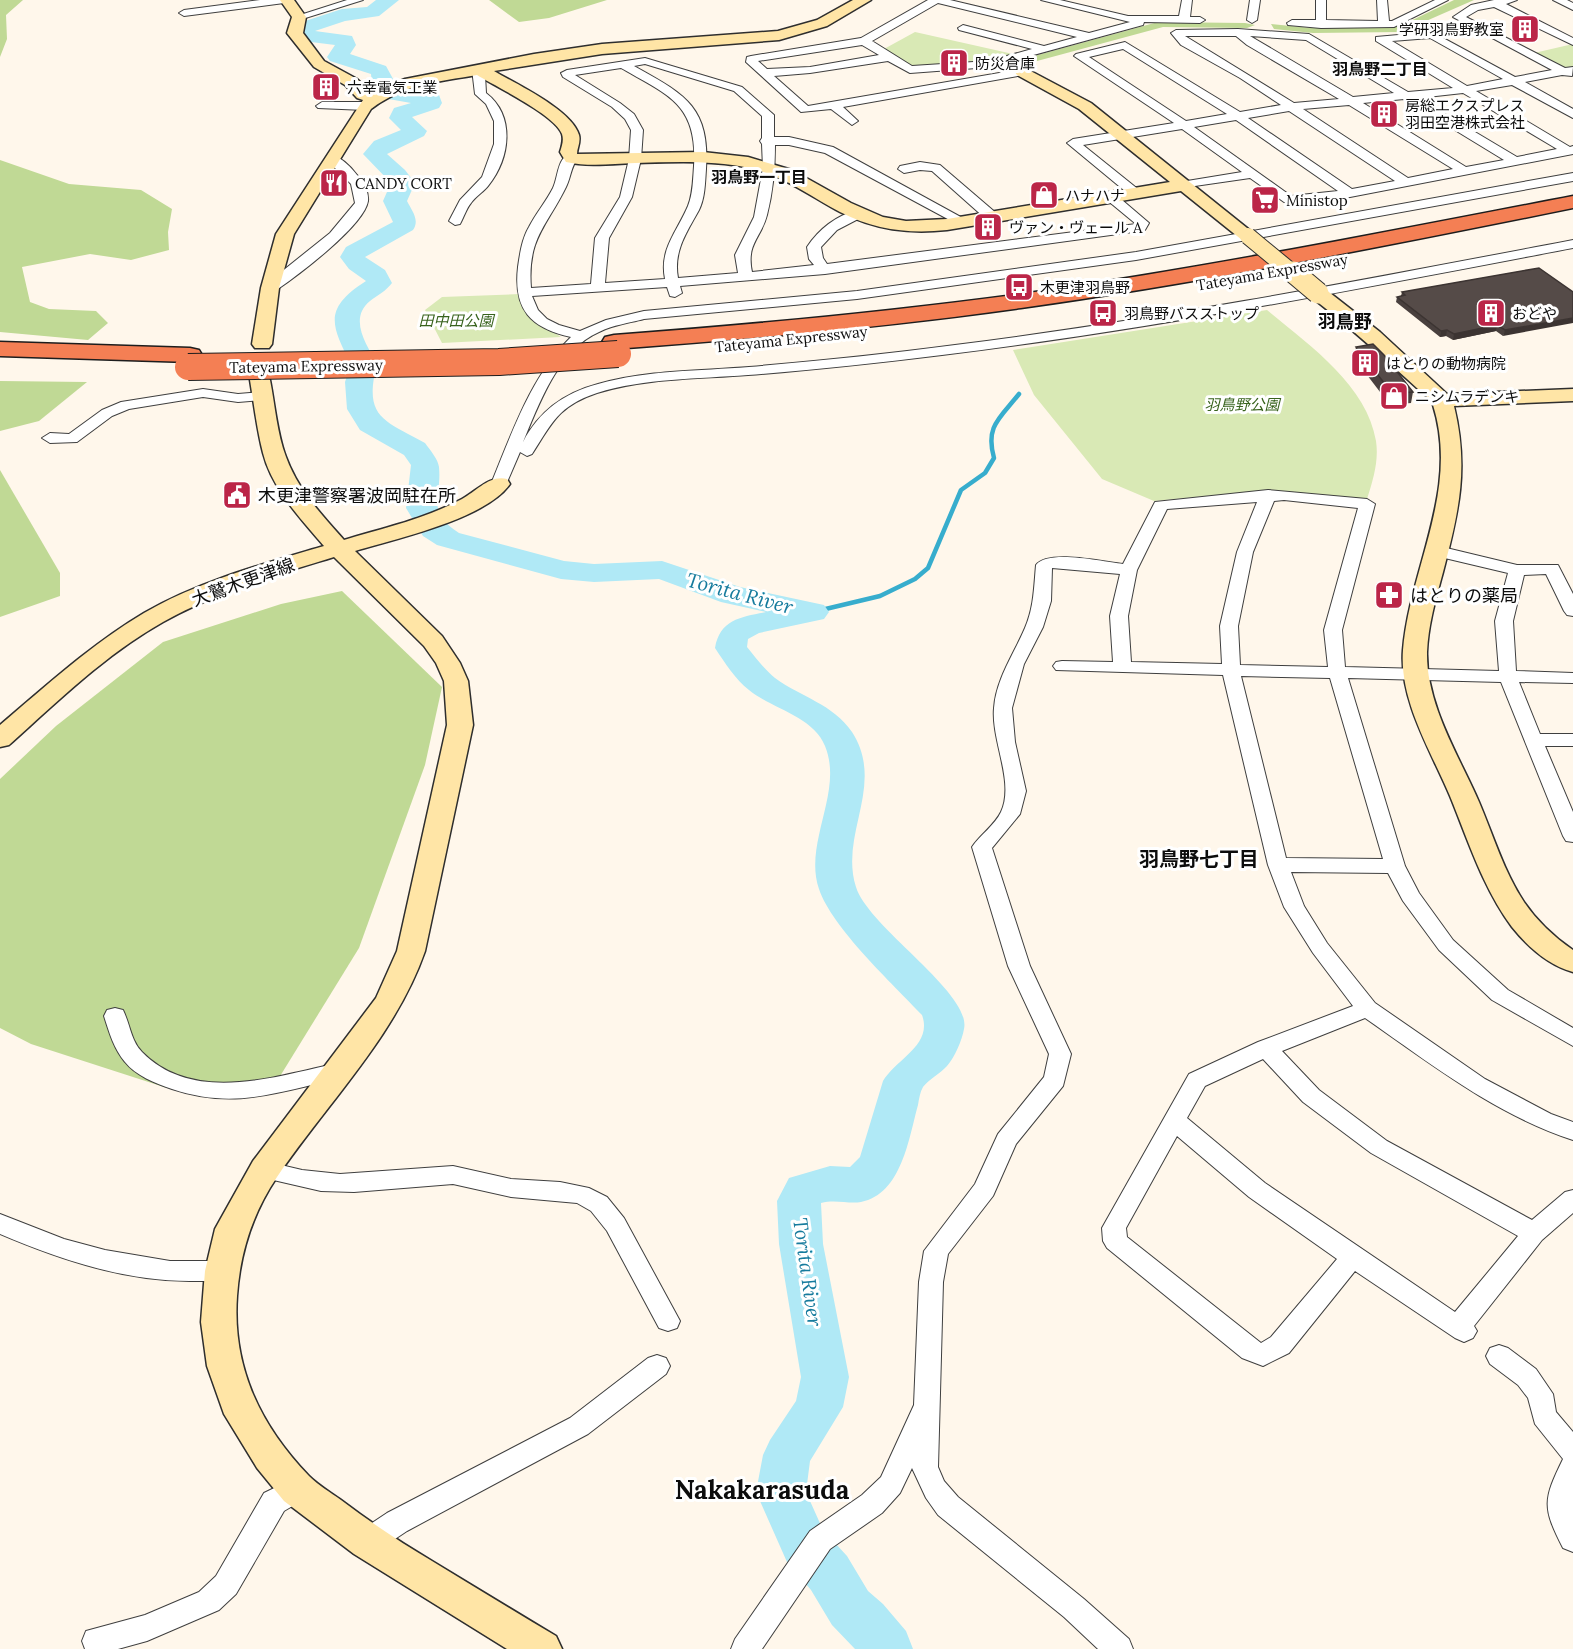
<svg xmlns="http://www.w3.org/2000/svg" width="1573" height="1649" font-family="Lora,'Noto Sans JP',serif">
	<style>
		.green { fill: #d9e9b5 }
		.forest { fill: #c0d995 }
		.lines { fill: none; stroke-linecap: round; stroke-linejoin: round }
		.stream { stroke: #37adcd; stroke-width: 4.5 }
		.river { fill: #b0e9f6; fill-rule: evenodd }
		.street-casing { stroke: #3f3f3f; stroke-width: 2 }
		.secondary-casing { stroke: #2e2e2e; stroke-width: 3 }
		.highway-casing { stroke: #1d1d1d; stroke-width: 3 }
		.street { fill: #fff; fill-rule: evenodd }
		.secondary { fill: #ffe5a6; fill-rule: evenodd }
		.highway { fill: #f47f54; fill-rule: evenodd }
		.secondary-bridge-far1-casing { stroke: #2e2e2e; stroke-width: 18; stroke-linecap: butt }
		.secondary-bridge-casing { stroke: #2e2e2e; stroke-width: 23; stroke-linecap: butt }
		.highway-bridge-casing { stroke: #1d1d1d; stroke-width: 28; stroke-linecap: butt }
		.secondary-bridge-far1 { stroke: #ffe5a6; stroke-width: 16 }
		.secondary-bridge { stroke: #ffe5a6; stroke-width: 21 }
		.highway-bridge { stroke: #f47f54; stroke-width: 26 }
		.wall { fill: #49403e }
		.shaded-wall { fill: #3c3432 }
		.building { fill: #554b48; stroke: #3c3432; stroke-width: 1.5 }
		.labels { text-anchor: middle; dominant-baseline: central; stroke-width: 6; stroke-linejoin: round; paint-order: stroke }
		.far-poi-label { font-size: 15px; fill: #0c0c0c; stroke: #fff; text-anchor: start }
		.far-street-label { font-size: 15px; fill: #0c0c0c; stroke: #fff }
		.far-park-label { font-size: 15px; font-style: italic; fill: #38631d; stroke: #fff }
		.far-neighbourhood-label { font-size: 16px; font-weight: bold; fill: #0c0c0c; stroke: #fff }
		.far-quarter-label { font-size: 18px; font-weight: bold; fill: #0c0c0c; stroke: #fff }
		.poi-label { font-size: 18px; fill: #0c0c0c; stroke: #fff; text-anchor: start }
		.street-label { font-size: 18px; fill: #0c0c0c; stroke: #fff }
		.water-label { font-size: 20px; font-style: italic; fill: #167b9d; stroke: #fff }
		.neighbourhood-label { font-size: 20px; font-weight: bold; fill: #0c0c0c; stroke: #fff }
		.near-quarter-label { font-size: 26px; font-weight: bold; fill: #0c0c0c; stroke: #fff }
	</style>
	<rect width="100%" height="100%" fill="#fff7eb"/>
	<g class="green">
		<path d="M 915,32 L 1013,54 L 984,62 L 911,66 L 884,49 Z"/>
		<path d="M 1573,44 L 1573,67 L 1565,68 L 1534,53 Z"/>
		<path d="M 520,294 C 525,324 539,322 561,337 L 442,343 L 425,310 L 442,297 Z"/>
		<path d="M 1267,310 C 1309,345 1367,385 1376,441 C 1379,461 1373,480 1367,499 L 1346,500 L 1269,490 L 1154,501 L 1102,479 L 1034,395 L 1013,350 Z"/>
	</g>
	<g class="forest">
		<path d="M 0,0 L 23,0 L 6,15 L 7,39 L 0,57 Z"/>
		<path d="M 489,0 L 607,0 L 549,18 L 519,22 Z"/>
		<path d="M 1454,0 L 1474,0 L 1401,32 L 1313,33 L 1274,29 L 1271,24 L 1311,28 L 1398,27 Z"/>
		<path d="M 1158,22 L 1245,23 L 1255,25 L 1247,28 L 1163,27 L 1026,64 L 1016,61 Z"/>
		<path d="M 0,160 L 69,184 L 141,190 L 172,209 L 168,232 L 169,250 L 131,260 L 90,254 L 22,267 L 30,302 L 49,309 L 96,311 L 108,323 L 88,340 L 0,332 Z"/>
		<path d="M 0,381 L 87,382 L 39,421 L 0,431 Z"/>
		<path d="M 0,470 L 60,573 L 60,596 L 0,617 Z"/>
		<path d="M 342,591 L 442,687 L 425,765 L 359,948 L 274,1086 L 167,1088 L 31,1044 L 0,1028 L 0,779 L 56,726 L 163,642 L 281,604 Z"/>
	</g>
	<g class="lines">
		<path class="stream" d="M 813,612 L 880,596 L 915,579 L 928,568 L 961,490 L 985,473 L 994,458 C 985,426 1000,418 1019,394"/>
		<path class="river" d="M 376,0 L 399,0 L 379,16 L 345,21 L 315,31 L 352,36 L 356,45 L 350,54 L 386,66 L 398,88 L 439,95 L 442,103 L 439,108 L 412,117 L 427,131 L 424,136 L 387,154 L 405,170 L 415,183 L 407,201 C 412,211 420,220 413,230 L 365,257 L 385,270 L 392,283 C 386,291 378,295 370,301 C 348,319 367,345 377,364 C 363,418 384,420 425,443 C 430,450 438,459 439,467 C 442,499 425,511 459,533 L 564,561 L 594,564 L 662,561 L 740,587 L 824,605 L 829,612 L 824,619 L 759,633 L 748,639 L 747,647 C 756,658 764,669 775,678 C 801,697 833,704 852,732 C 886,785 839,834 856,887 C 868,927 972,993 964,1029 C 962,1040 955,1057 947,1066 C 940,1074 929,1079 923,1087 C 920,1092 919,1099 918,1105 C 909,1137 902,1194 861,1202 C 848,1204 835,1199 821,1203 L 823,1244 L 849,1377 L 843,1407 L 810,1461 L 806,1492 L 823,1530 L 847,1556 L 868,1591 L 883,1604 L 906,1631 L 913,1649 L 855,1649 L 832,1625 L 811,1590 L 787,1562 L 756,1492 L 763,1455 L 770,1440 L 796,1401 L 801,1377 L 779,1244 L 777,1201 L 789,1178 L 830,1166 L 850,1167 L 860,1157 L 883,1081 C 896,1059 933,1045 922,1015 C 893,984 832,928 819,889 C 813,872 815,853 819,835 C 825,806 837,775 825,746 C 813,716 772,709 749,690 C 735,679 725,663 715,648 C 720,619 741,617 766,612 L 721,602 L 659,579 L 594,582 L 561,579 L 437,545 L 423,536 L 406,508 L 411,465 L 404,455 L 360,430 L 347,409 L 345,382 L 351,364 C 330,324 324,308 366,281 L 349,269 L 340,257 L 346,247 L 393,222 L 383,201 L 391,183 L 363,154 L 374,141 L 401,130 L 389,118 L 394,108 L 411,103 L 383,98 L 372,84 L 371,74 L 330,61 L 327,57 L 335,45 L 303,41 L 295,32 L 299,23 L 342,9 L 367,7 Z"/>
		<g class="street-casing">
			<g id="street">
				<path d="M 260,0 L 289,0 L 284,3 L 184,16 L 179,13 L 184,10 Z"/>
				<path d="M 347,0 L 363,0 L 299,20 L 294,17 Z"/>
				<path d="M 928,0 L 950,0 L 1089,33 L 1130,22 L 1041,0 L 1060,0 L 1128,16 L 1179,16 L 1182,0 L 1192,0 L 1190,17 L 1200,17 L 1205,20 L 1200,23 L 1144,22 L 1143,25 L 990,67 L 910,73 L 888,61 L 810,73 L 774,76 L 808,106 L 1023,69 L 1029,72 L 1023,75 L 843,107 L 858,121 L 852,125 L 831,109 L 801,112 L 746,62 L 747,57 L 751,56 L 861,38 ZM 938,3 L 1077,37 L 1044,46 L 963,25 L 958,28 L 959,30 L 1032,49 L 989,61 L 912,66 L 872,41 ZM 862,45 L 879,55 L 810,67 L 767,69 L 758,61 Z"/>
				<path d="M 1250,0 L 1260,0 L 1257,20 L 1252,23 L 1247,20 Z"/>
				<path d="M 1316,0 L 1326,0 L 1326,20 L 1378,21 L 1377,0 L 1387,0 L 1389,21 L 1392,21 L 1435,0 L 1448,0 L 1394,27 L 1321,28 L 1288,25 L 1287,23 L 1292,20 L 1316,20 Z"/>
				<path d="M 1494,0 L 1517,0 L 1506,4 L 1573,38 L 1573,45 L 1494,7 L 1478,10 L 1466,17 L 1565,68 L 1573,67 L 1572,76 L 1562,75 L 1525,82 L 1573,109 L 1573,118 L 1512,85 L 1476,91 L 1570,147 L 1573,146 L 1573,154 L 1350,197 L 1298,204 L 1284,202 L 1250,178 L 1181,188 L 1179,185 L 1181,182 L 1242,172 L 1182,129 L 1083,145 L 1139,190 L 1141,193 L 1135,197 L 1131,196 L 1067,143 L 1073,139 L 1174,123 L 1074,56 L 1076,54 L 1125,42 L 1240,112 L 1281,105 L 1240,78 L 1181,45 L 1171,33 L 1176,30 L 1238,29 L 1309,34 L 1408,92 L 1453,88 L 1376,41 L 1376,37 L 1432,32 L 1515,77 L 1552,70 L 1453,17 L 1471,5 ZM 1185,36 L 1236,36 L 1247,45 L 1339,99 L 1294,103 ZM 1250,36 L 1306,40 L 1394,93 L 1353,97 ZM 1430,38 L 1503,79 L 1467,86 L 1392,41 ZM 1123,49 L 1227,114 L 1186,121 L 1089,57 ZM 1463,93 L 1557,149 L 1517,157 L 1418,98 ZM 1404,99 L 1504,160 L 1466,167 L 1363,103 ZM 1349,105 L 1453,169 L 1408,178 L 1303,109 ZM 1289,111 L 1395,181 L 1352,189 L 1248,118 ZM 1236,120 L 1338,191 L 1291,196 L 1194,127 Z"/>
				<path d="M 1553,0 L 1567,0 L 1573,3 L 1573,10 Z"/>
				<path d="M 645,58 L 742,87 L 774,115 L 774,137 L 789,137 L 833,147 L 968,221 L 962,225 L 957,224 L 825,153 L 789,145 L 775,145 C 775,168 773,192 767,215 C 761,239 746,243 752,272 L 814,265 L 809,259 L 807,247 C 819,229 836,216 857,210 L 862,211 L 863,214 L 862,217 L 837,230 L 821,247 L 823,258 L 827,264 L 1136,224 L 1107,200 L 1105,197 L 1111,193 L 1115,194 L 1149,223 L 1145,230 L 1140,231 L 825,274 L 680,286 L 682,293 L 675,297 L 670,296 L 667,287 L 532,296 L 538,310 L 547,319 L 559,325 L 580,331 L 606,320 L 644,311 L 857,291 L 1136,252 L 1573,173 L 1573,181 L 1136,260 L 857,299 L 644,319 C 629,323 613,325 599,332 C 558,350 539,404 523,442 C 539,411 564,393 598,384 C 647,370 699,371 749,367 C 818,361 887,354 955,345 C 1163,319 1368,279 1573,240 L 1573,248 C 1363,288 1154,329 942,355 C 877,363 812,370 748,375 C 698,379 645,378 597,393 C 558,406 552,423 532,454 L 527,456 L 520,452 L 505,487 L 493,487 L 491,484 C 512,433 531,376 571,337 C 531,328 513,310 518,267 C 520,253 522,239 529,227 C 536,213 546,202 553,188 C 559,176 557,151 576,155 L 578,158 C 571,166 571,177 566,187 C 547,226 527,238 531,288 L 591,284 L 595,238 L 620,197 L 629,159 L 631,130 L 625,119 L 612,107 L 563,77 L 561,73 L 567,70 ZM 645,64 L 734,91 L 762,116 L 762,138 L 760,141 L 762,144 L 763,168 L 754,217 L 735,255 L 738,273 L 678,278 C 673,251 687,232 699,210 C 705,198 705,183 706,169 C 710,106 684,94 634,66 ZM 621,68 C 668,95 698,104 694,166 C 693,179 693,194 688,206 C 677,232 659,249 665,279 L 605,283 L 609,238 L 632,197 L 641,159 L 643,130 L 634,114 L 620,103 L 575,75 Z"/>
				<path d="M 478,66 L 482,67 L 485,75 L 486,93 C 516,116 510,159 488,186 C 483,192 476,196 471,203 C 466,209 464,217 460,224 L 455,225 L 449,221 L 460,200 L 482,177 L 494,144 L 494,121 L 486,104 L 475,94 L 472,69 Z"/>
				<path d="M 322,102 L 365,102 L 371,106 L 365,110 L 318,108 L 316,106 Z"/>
				<path d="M 332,155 C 342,158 351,167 357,175 C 363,182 369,191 368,201 C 364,226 297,276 275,291 L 265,291 L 263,288 L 265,285 L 330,233 L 355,203 L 351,184 L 326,159 Z"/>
				<path d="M 920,162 L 940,165 L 996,213 L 997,216 L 996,219 L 986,219 L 932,171 L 920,170 L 904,173 L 898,169 L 900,166 Z"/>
				<path d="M 203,389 L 238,394 L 262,392 L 269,396 L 262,400 L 238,402 L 203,397 L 129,409 L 112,416 L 77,442 L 50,443 L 42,438 L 50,433 L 69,434 L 102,410 L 121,402 Z"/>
				<path d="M 1268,490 L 1367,499 L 1375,504 L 1342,630 L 1345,667 L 1499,671 L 1495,621 L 1508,573 L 1432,555 L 1430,551 L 1432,547 L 1438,546 L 1517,565 L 1558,565 L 1573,594 L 1573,616 L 1567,615 L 1564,611 L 1546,574 L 1524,575 L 1513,621 L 1516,671 L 1573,673 L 1573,683 L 1519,682 L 1540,734 L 1573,734 L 1573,746 L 1545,746 L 1573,812 L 1573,842 L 1566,841 L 1563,836 L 1501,682 L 1348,678 L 1405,866 L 1419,893 L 1453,940 L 1508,990 L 1573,1028 L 1573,1046 L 1492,1000 L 1439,950 L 1403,901 L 1388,873 L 1291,872 L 1304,906 L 1327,943 L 1375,1003 L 1485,1079 L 1551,1114 L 1573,1122 L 1573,1140 C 1496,1115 1431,1064 1365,1018 L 1282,1051 L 1319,1090 L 1387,1141 L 1532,1220 L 1565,1192 L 1573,1190 L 1573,1213 L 1542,1240 L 1474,1326 L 1477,1331 L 1473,1338 L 1464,1342 L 1455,1338 L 1355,1271 L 1289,1353 L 1263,1366 L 1242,1358 L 1107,1248 L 1103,1241 L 1102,1228 L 1189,1074 L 1258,1042 L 1353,1006 L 1313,953 L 1284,907 L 1268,865 L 1223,675 L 1056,670 L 1053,666 L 1056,662 L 1062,661 L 1113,662 L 1110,616 L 1120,574 L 1052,568 L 1051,601 L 1043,627 L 1024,664 L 1012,708 L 1015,742 L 1026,791 L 1020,814 L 992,848 L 1030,966 L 1071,1054 L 1063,1086 L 1016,1144 L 993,1196 L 948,1254 L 943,1282 L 938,1467 L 944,1481 L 958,1497 L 1084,1599 L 1129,1639 L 1133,1649 L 1098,1649 L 1064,1617 L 938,1515 L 926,1498 L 912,1468 L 900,1493 L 882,1513 L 830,1549 L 762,1649 L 731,1649 L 735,1639 L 810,1531 L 862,1495 L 881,1477 L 914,1405 L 919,1282 L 924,1251 L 975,1184 L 998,1134 L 1044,1077 L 1049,1054 L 1008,966 L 972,847 C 980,835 995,825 1001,812 C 1015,782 991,741 994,708 C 996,679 1014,654 1025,628 C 1034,607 1034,587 1036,565 C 1048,549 1104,562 1123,564 L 1155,502 ZM 1284,500 L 1358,508 L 1324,630 L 1328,667 L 1240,665 L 1238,626 L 1253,552 L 1274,501 ZM 1257,502 L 1237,552 L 1220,626 L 1222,664 L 1131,662 L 1128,616 L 1137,570 L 1167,509 ZM 1241,676 L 1330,678 L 1383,859 L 1286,858 ZM 1263,1059 L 1303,1102 L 1371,1153 L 1518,1236 L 1455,1312 L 1265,1183 L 1187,1118 L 1205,1086 ZM 1177,1136 L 1249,1197 L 1337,1259 L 1271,1337 L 1261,1343 L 1127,1237 L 1126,1228 Z"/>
				<path d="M 115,1008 L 123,1010 C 130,1024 131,1041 142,1052 C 194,1105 277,1076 338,1063 L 346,1065 L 349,1071 L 346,1077 L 338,1079 C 276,1092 235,1110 172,1089 C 155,1083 136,1076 125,1062 C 114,1049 109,1032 104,1016 L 107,1010 Z"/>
				<path d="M 264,1161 L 302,1170 L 340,1174 L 453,1166 L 511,1179 L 560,1182 L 589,1188 L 607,1197 L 624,1218 L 680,1321 L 677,1328 L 668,1331 L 659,1328 L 607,1231 L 591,1211 L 577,1203 L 511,1197 L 453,1184 L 354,1192 L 321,1191 L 256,1176 L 252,1170 L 256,1164 Z"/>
				<path d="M 0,1214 L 64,1239 L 105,1250 L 170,1261 L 222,1261 L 231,1264 L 234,1271 L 231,1278 C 219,1282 206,1281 194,1281 C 127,1282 61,1260 0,1234 Z"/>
				<path d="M 1499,1345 L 1508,1348 L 1536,1369 L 1553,1394 L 1556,1412 L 1573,1432 L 1573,1552 L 1563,1548 C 1542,1507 1543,1500 1563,1459 L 1535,1424 L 1528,1398 L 1518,1385 L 1490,1364 L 1486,1356 L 1490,1348 Z"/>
				<path d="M 657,1355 L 666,1358 L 670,1366 L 666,1374 L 588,1434 L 407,1531 L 377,1551 L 367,1555 L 357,1551 L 353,1542 L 357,1533 L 387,1513 L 570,1418 L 648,1358 Z"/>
				<path d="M 297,1477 L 306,1480 L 310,1489 L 306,1498 L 284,1511 L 236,1594 L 219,1610 L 147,1641 L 118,1649 L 85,1649 L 82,1641 L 86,1631 L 145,1615 L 199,1592 L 216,1576 L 264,1493 Z"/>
			</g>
		</g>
		<g class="secondary-casing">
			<g id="secondary">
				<path d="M 280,0 L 294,0 L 306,17 L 303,33 L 324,61 L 357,79 L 372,93 L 405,79 L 534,54 L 602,44 L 778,31 L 817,20 L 853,0 L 871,0 L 827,26 L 779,40 L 602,54 L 494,71 C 516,84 572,110 579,135 C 581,142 577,148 577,154 L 703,152 L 748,157 L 792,170 L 851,203 L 883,217 L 906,221 L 947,219 L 1170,182 L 1079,109 L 1017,75 L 1015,72 L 1017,69 L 1023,67 L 1091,103 L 1257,236 L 1254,240 L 1242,240 L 1181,191 L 947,230 C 909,234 875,230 840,212 C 810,196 783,175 749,168 C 712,160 673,162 635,163 C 612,164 588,167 566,162 L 560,152 C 562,146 564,140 562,134 C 555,115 495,86 477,75 C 437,82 404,84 371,109 L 294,234 L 279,288 L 272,344 L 269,348 L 255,348 L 252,344 L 261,288 L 276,234 L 363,100 L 357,98 L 345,85 L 314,67 L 287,33 L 292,17 Z"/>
				<path d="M 1318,287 L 1325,289 L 1380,332 L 1447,394 L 1573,389 L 1573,401 L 1454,406 C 1469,468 1459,511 1443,572 C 1436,598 1428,625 1427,652 C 1426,705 1459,756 1479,802 C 1493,835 1504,872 1524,902 C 1537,921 1554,937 1573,950 L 1573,972 C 1548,965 1528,947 1512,927 C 1483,888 1468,840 1450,796 C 1431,751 1399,700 1403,650 C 1410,567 1460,490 1433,405 C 1431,398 1423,394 1418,389 C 1383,357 1349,326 1311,297 L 1309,293 L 1311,289 Z"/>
				<path d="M 260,374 L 267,376 L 270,380 C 275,405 277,434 286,457 C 298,490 321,514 344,540 C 383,528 425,519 462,499 C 477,491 489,475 507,479 L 510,484 C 486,519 395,539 355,551 L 442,636 L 460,663 L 468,681 L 473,725 L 425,951 C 395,1037 327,1103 277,1177 C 252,1214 240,1253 237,1296 C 232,1367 260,1425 309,1476 C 318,1485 330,1492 341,1500 C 370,1522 400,1542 432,1561 C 473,1586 514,1611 556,1636 L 562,1649 L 507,1649 L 354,1554 L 284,1501 L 257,1468 L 224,1414 L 207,1366 L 201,1322 L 205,1271 L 215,1229 L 220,1220 L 253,1161 L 376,998 L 397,951 L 447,725 L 444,681 L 436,663 L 424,646 L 334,557 C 276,575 216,592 163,622 C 106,654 58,701 9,745 L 0,747 L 0,725 C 46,686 92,644 144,613 C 199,581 263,564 324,546 C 301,519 272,489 263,453 C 257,430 254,404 250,380 L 253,376 Z"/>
			</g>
		</g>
		<g class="highway-casing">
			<g id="highway">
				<path d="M 1573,196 L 1573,208 C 1390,245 1206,282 1021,308 C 886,327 750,339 614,349 L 605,347 L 602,342 L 605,337 L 614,335 C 750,325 886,312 1021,294 C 1206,268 1390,231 1573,196 Z"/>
				<path d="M 0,342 L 190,348 L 199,350 L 202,355 L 199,360 L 190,362 L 0,356 Z"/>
			</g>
		</g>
		<use href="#street" class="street"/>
		<use href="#secondary" class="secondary"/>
		<use href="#highway" class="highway"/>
		<g class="secondary-bridge-far1-casing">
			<path id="secondary-bridge-far1" d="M 1248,236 L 1294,274"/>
		</g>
		<g class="secondary-bridge-casing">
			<path id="secondary-bridge" d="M 1293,272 L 1318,293"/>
		</g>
		<g class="highway-bridge-casing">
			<path id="highway-bridge" d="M 188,367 L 499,362 L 618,354"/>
		</g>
		<use href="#secondary-bridge-far1" class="secondary-bridge-far1"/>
		<use href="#secondary-bridge" class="secondary-bridge"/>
		<use href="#highway-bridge" class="highway-bridge"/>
	</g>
	<g class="wall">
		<path d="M 1539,268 L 1503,336 L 1496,331 L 1453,340 L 1446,336 L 1440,337 L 1396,302 L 1397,297 L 1401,296 L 1402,292 Z"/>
		<path d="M 1356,347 L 1413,392 L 1411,403 L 1390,405 L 1354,358 Z"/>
	</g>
	<g class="shaded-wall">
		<path d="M 1573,318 L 1573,323 L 1503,336 L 1505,330 Z"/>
		<path d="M 1497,325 L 1496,331 L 1453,340 L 1454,334 Z"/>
		<path d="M 1447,330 L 1446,336 L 1440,337 L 1441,331 Z"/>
	</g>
	<g class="building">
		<path d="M 1539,268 L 1573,292 L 1573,318 L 1505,330 L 1497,325 L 1454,334 L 1447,330 L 1441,331 L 1397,297 L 1405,295 L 1402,292 Z"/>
		<path d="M 1373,344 L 1384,355 L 1413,392 L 1392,393 L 1356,347 Z"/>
	</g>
	<defs>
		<g id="building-square" transform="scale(1.5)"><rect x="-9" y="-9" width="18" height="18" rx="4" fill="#bb2548" stroke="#fff"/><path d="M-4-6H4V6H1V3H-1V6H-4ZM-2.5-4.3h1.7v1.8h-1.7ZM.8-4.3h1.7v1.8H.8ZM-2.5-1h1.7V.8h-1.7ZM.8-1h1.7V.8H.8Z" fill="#fff"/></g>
		<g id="restaurant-square" transform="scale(1.5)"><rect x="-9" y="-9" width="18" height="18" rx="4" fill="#bb2548" stroke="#fff"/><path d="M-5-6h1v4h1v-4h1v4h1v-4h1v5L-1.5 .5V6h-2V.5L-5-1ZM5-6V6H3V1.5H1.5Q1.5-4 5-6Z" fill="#fff"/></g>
		<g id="shop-square" transform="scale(1.5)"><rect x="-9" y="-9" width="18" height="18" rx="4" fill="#bb2548" stroke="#fff"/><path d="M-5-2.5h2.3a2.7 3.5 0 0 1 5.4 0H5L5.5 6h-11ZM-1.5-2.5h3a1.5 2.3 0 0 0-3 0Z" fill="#fff"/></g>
		<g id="supermarket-square" transform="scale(1.5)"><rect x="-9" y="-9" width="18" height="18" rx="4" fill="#bb2548" stroke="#fff"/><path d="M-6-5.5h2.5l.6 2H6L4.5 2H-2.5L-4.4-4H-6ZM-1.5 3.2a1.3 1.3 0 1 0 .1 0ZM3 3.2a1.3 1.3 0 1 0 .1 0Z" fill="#fff"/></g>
		<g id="bus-square" transform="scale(1.5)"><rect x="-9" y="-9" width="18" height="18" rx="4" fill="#bb2548" stroke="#fff"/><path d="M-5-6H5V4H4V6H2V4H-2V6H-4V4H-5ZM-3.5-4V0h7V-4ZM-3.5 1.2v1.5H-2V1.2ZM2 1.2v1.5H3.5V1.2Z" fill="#fff"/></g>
		<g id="civic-square" transform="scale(1.5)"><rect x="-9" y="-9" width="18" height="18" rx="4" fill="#bb2548" stroke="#fff"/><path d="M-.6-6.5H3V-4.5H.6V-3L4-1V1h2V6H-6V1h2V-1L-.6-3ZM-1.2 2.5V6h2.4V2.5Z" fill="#fff"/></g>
		<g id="pharmacy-square" transform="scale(1.5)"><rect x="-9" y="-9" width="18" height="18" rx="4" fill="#bb2548" stroke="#fff"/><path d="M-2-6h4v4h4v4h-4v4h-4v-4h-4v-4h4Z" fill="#fff"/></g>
	</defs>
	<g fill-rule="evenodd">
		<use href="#building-square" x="1525" y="29"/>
		<use href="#building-square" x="954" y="63"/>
		<use href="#building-square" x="326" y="87"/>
		<use href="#building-square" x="1384" y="114"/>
		<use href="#restaurant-square" x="334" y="183"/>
		<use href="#shop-square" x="1044" y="195"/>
		<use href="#supermarket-square" x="1265" y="200"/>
		<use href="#building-square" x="988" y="227"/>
		<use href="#bus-square" x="1019" y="287"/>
		<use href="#bus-square" x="1103" y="313"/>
		<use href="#building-square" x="1491" y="313"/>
		<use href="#building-square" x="1365" y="363"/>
		<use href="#shop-square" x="1394" y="396"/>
		<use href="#civic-square" x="237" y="495"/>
		<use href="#pharmacy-square" x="1389" y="595"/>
	</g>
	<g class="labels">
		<g class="far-poi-label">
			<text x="1504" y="29" text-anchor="end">学研羽鳥野教室</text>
			<text x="975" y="63">防災倉庫</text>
			<text x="347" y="87">六幸電気工業</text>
			<text x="1405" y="105">房総エクスプレス<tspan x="1405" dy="17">羽田空港株式会社</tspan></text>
			<text x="355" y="183">CANDY CORT</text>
			<text x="1065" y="195">ハナハナ</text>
			<text x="1286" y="200">Ministop</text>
			<text x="1009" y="227">ヴァン・ヴェール A</text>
			<text x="1040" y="287">木更津羽鳥野</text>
			<text x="1124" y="313">羽鳥野バスストップ</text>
			<text x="1512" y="313">おどや</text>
			<text x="1386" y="363">はとりの動物病院</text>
			<text x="1415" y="396">ニシムラデンキ</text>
		</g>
		<g class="far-street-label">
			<text transform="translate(1272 272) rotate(-10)">Tateyama Expressway</text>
			<text transform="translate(791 339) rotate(-6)">Tateyama Expressway</text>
			<text transform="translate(306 366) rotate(-1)">Tateyama Expressway</text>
		</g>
		<g class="far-park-label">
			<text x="456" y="320">田中田公園</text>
			<text x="1242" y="404">羽鳥野公園</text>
		</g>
		<g class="far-neighbourhood-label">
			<text x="1380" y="69">羽鳥野二丁目</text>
			<text x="759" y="177">羽鳥野一丁目</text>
		</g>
		<g class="far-quarter-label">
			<text x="1345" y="321">羽鳥野</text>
		</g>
		<g class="poi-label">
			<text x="258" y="495">木更津警察署波岡駐在所</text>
			<text x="1410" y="595">はとりの薬局</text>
		</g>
		<g class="street-label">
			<text transform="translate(243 582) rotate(-20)">大鷲木更津線</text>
		</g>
		<g class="water-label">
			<text transform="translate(740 593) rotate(15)">Torita River</text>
			<text transform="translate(808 1272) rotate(82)">Torita River</text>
		</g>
		<g class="neighbourhood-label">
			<text x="1199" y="858">羽鳥野七丁目</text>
		</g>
		<g class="near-quarter-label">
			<text x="762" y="1489">Nakakarasuda</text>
		</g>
	</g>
</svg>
